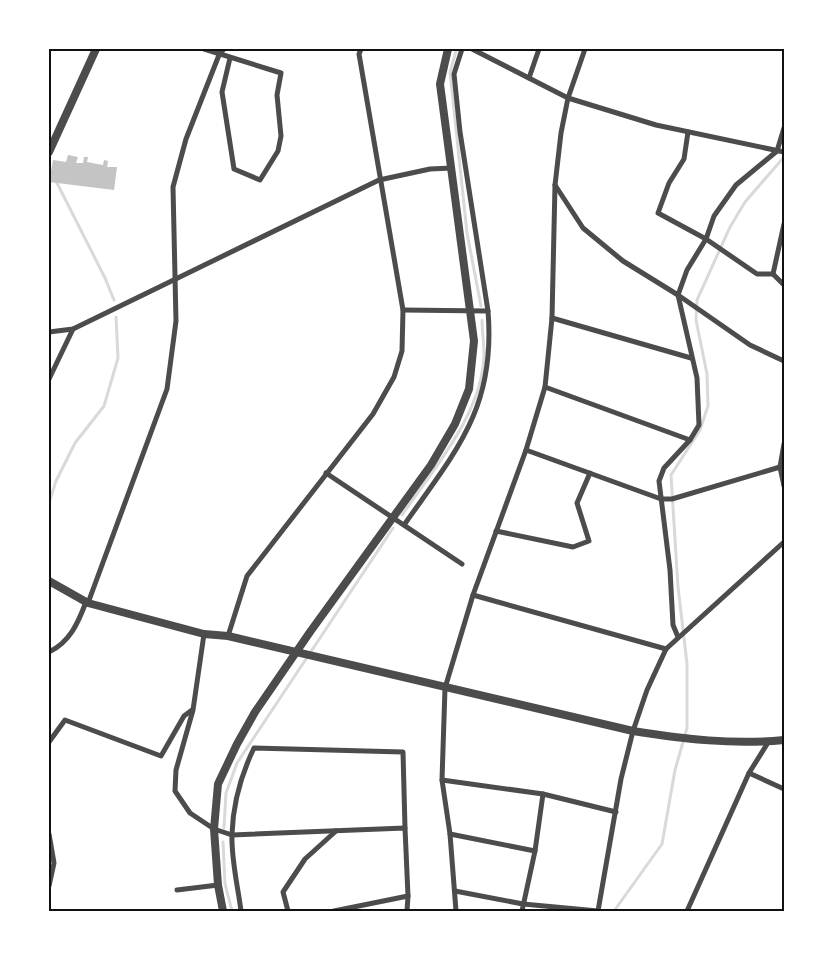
<svg xmlns="http://www.w3.org/2000/svg" width="833" height="960" font-family="'Work Sans',sans-serif">
	<style>
		.lines { fill: none; stroke-linecap: round; stroke-linejoin: round }
		.stream { stroke: #d9d9d9; stroke-width: 3 }
		.building { fill: #c4c4c4 }
		.minor { stroke: #4c4c4c; stroke-width: 5 }
		.tertiary { stroke: #4c4c4c; stroke-width: 8 }
		.neatline { fill: none; stroke: #111; stroke-width: 2 }
	</style>
	<rect width="100%" height="100%" fill="#fff"/>
	<g class="lines">
		<g class="stream">
			<path d="M 456,51 L 450,72 L 467,233 L 481,306"/>
			<path d="M 49,168 L 52,174"/>
			<path d="M 55,179 L 105,278 L 114,300"/>
			<path d="M 49,503 L 56,481 L 75,443 L 104,406 L 118,358 L 116,317"/>
			<path d="M 402,515 C 434,468 483,413 484,354 C 484,343 482,331 482,320"/>
			<path d="M 224,828 L 226,793 L 237,763 L 393,528"/>
			<path d="M 223,842 L 225,884 L 232,911"/>
			<path d="M 614,911 L 662,844 L 675,770 L 687,728 L 687,664 L 678,587 L 671,475 L 700,430 L 708,406 L 707,374 L 696,320 L 697,300 L 730,227 L 745,202 L 784,157"/>
		</g>
	</g>
	<path class="building" d="M 68,155 L 78,157 L 76,163 L 83,163 L 84,157 L 88,157 L 87,162 L 103,165 L 104,160 L 108,161 L 107,167 L 117,167 L 114,190 L 49,182 L 53,160 L 66,162 Z"/>
	<g class="lines">
		<g class="minor">
			<path d="M 204,49 L 281,73 L 277,95 L 281,136 L 278,151 L 260,180 L 234,169 L 222,92 L 230,58"/>
			<path d="M 462,49 L 454,74 L 460,132 L 488,311"/>
			<path d="M 472,49 L 568,98 L 656,125 L 784,152"/>
			<path d="M 529,78 L 539,49"/>
			<path d="M 688,132 L 684,159 L 669,183 L 658,213 L 706,239 L 757,274 L 773,274 L 784,285"/>
			<path d="M 555,185 L 583,228 L 623,261 L 678,295 L 750,345 L 784,361"/>
			<path d="M 773,274 L 784,224"/>
			<path d="M 403,310 L 488,311 C 496,408 456,451 404,525"/>
			<path d="M 552,318 L 691,358"/>
			<path d="M 49,332 L 73,329 L 379,180 L 430,169 L 452,168"/>
			<path d="M 49,379 L 73,329"/>
			<path d="M 545,387 L 690,440"/>
			<path d="M 526,450 L 661,499 L 672,499 L 780,467 L 784,486"/>
			<path d="M 780,467 L 784,444"/>
			<path d="M 326,473 L 462,564"/>
			<path d="M 496,531 L 573,547 L 589,541 L 577,503 L 590,473"/>
			<path d="M 473,595 L 666,649"/>
			<path d="M 88,603 L 167,389 L 176,321 L 173,187 L 186,139 L 219,55 L 224,49"/>
			<path d="M 204,634 L 193,710 L 176,770 L 175,791 L 190,813 L 214,829 L 232,835 L 405,828 L 408,896 L 407,911"/>
			<path d="M 228,636 L 247,576 L 373,414 L 394,377 L 402,351 L 403,310 L 359,54 L 361,49"/>
			<path d="M 678,637 L 673,625 L 670,570 L 659,481 L 664,468 L 690,440 L 699,425 L 697,378 L 678,295 L 687,270 L 706,239 L 714,216 L 736,185 L 777,151 L 784,128"/>
			<path d="M 49,652 C 70,642 78,623 86,602"/>
			<path d="M 49,742 L 65,720 L 161,756 L 184,716 L 192,710"/>
			<path d="M 749,773 L 784,789"/>
			<path d="M 442,780 L 543,794 L 616,812"/>
			<path d="M 49,834 L 54,863 L 49,886"/>
			<path d="M 450,834 L 535,851 L 543,794"/>
			<path d="M 177,890 L 218,885"/>
			<path d="M 455,891 L 523,904 L 598,911"/>
			<path d="M 241,911 C 238,887 231,859 232,834 C 233,804 241,775 254,748 L 403,752 L 405,828"/>
			<path d="M 288,911 L 283,892 L 305,859 L 336,831"/>
			<path d="M 334,911 L 408,896"/>
			<path d="M 456,911 L 450,834 L 442,780 L 445,688 L 473,595 L 526,450 L 545,387 L 552,318 L 555,185 L 561,133 L 568,98 L 585,49"/>
			<path d="M 522,911 L 535,851"/>
			<path d="M 598,911 L 621,779 L 633,731 L 647,690 L 666,649 L 784,542"/>
			<path d="M 687,911 L 749,773 L 769,741"/>
		</g>
		<g class="tertiary">
			<path d="M 49,152 L 96,49"/>
			<path d="M 49,581 L 88,603 L 204,634 L 228,636 L 633,731 C 684,739 733,745 784,740"/>
			<path d="M 223,911 L 218,885 L 214,829 L 218,784 L 237,744 L 255,712 L 310,632 L 431,465 L 455,424 L 469,389 L 474,341 L 440,84 L 448,49"/>
		</g>
	</g>
	<rect width="833" height="960" fill="none" stroke="#ffffff" stroke-width="100"/>
	<rect x="50" y="50" width="733" height="860" class="neatline"/>
</svg>
